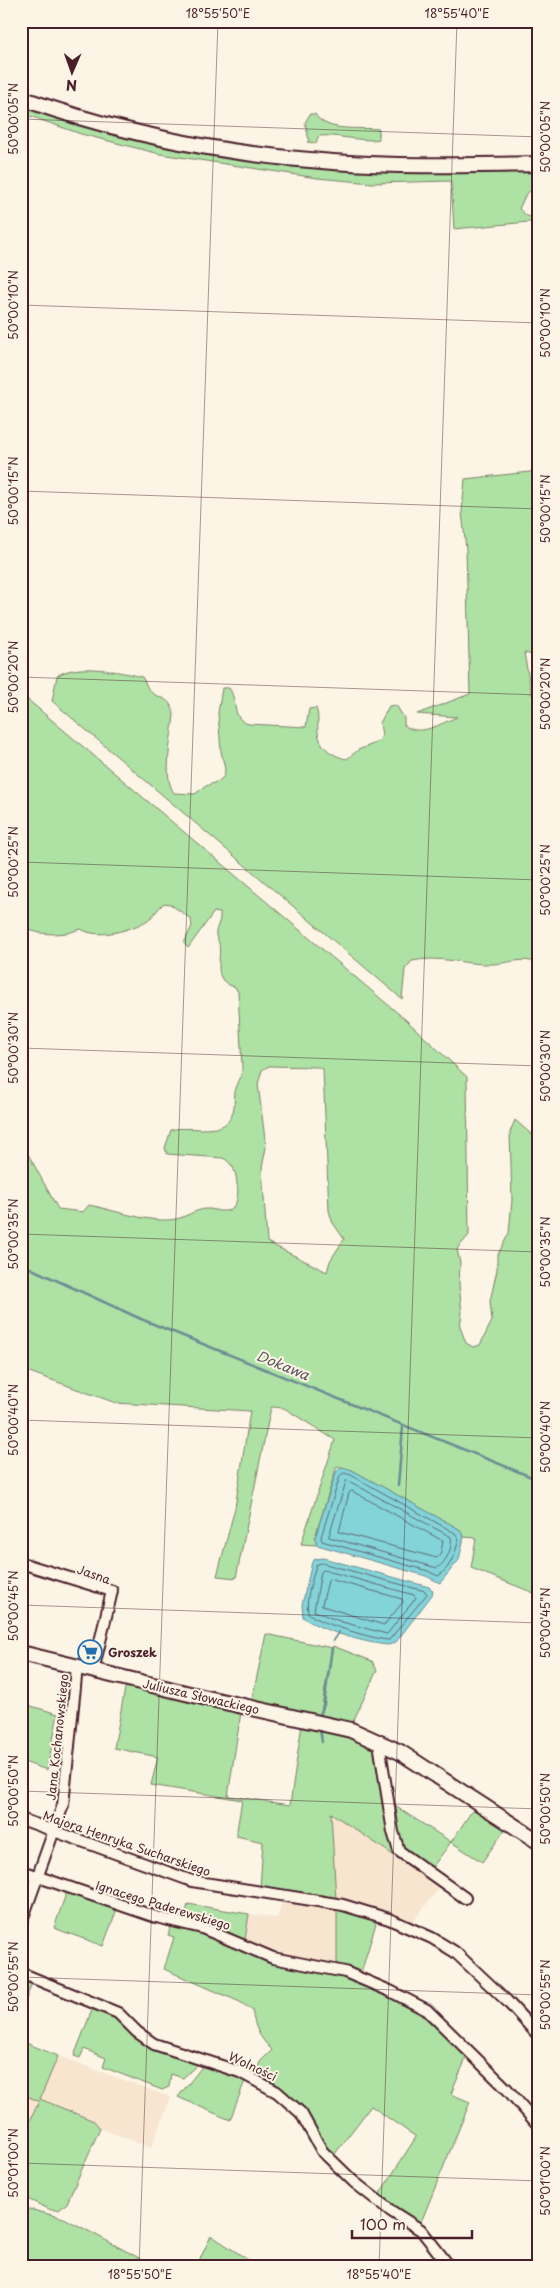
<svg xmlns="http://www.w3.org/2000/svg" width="560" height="2288" font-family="'Playpen Sans',sans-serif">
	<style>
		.built { fill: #f8e5d0 }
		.green { fill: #ade2a4; stroke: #7c8068; fill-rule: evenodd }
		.water { fill: #82d4d9; stroke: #6c8c93 }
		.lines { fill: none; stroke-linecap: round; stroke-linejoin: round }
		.shore { stroke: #606771; stroke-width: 1 }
		.stream { stroke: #6c8c93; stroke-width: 2.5 }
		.street-casing { stroke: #4a1f2b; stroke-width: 14 }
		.secondary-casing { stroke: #4a1f2b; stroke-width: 18 }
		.street { stroke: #fcf5e5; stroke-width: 10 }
		.secondary { stroke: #fcf5e5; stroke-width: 14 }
		.ticks { fill: none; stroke: #4a1f2b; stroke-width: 1; stroke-opacity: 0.45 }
		.labels { text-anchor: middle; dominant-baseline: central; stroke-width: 4; stroke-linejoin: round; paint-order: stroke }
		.street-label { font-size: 12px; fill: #4a1f2b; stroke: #fcf5e5 }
		.poi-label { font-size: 12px; font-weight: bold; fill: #4a1f2b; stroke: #fcf5e5; text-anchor: start }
		.water-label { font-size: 14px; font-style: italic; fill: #5b555f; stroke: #fcf5e5 }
		.neatline { fill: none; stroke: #4a1f2b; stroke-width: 2 }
		.ticks-label { font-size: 12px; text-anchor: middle; fill: #4a1f2b }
	</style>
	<rect width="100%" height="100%" fill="#fcf5e5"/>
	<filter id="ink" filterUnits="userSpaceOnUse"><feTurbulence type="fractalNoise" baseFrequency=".02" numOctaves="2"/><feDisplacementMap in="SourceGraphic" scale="10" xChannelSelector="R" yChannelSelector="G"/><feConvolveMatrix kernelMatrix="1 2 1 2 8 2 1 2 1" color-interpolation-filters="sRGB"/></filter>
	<g filter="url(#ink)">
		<g class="built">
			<path d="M 331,1812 L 440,1887 L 409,1927 L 336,1900 Z"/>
			<path d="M 283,1899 L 337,1910 L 337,1966 L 272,1953 L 245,1940 L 249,1914 L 277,1918 Z"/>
			<path d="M 58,2056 L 171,2097 L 151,2148 L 100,2128 L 93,2121 L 39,2099 Z"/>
			<path d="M 21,2094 L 39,2100 L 27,2128 L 21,2126 Z"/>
		</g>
		<g class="green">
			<path d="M 21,103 L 207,152 L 539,168 L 539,185 L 526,194 L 519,209 L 527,216 L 539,218 L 539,221 L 454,229 L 451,181 L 372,183 L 317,178 L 160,154 L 81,134 L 21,113 Z"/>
			<path d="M 310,114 L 315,114 C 326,133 360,127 379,129 L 379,139 C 365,143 325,132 318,137 L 316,143 L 307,142 L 309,140 L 305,123 Z"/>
			<path d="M 539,471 L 539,656 L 524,653 L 532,695 L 539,702 L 539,963 C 521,957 510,963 493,964 C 465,965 440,955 412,961 L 405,969 L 402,999 L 52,701 L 57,676 C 76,662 121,672 142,677 C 145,681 147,688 150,691 C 161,701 170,695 174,715 C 172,735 162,777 174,793 L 195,794 L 206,786 L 219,781 L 224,776 L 225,769 L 221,751 L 218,713 L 222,688 L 229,688 C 238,700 231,720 249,724 L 306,727 L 309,709 L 316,708 C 320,718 316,727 319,737 C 322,749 335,757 347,759 L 358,750 L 378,742 L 382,736 L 380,723 L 389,706 L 396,705 L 404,718 L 404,725 C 420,738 441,723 457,717 L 417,714 L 470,694 L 466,549 L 462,512 L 465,479 Z"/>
			<path d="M 21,694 L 406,1020 L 467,1077 L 469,1235 L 457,1249 L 460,1263 L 459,1284 L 462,1313 L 460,1327 L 466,1343 L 473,1347 L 480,1345 L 492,1321 L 490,1301 L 497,1270 L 497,1256 L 509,1233 L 512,1200 L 510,1132 L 515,1120 L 539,1141 L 539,1595 L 471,1568 L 476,1538 L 464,1537 L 459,1529 L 352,1470 L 337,1466 L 315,1537 L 317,1545 L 301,1544 L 335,1440 L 284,1408 L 271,1407 L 236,1578 L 217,1576 L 235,1508 L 250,1411 L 116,1403 L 21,1369 L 21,1141 L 58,1209 L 83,1212 L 89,1205 C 114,1210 152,1224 176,1219 C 186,1217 195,1210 205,1209 C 212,1208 218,1212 224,1211 C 238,1211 239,1193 237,1184 C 236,1173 234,1164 223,1158 L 167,1154 L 165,1148 L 171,1130 C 190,1124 226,1139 233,1112 C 235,1105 234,1099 235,1092 C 237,1082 242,1080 242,1067 L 238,992 L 235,987 C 211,981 222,961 219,943 C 218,940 215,936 216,932 C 217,925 221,921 220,913 L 214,912 L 188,948 L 184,943 L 192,926 L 191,919 L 170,904 L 164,903 C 158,908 154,916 148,920 C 132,930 98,940 81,929 C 75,930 71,933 66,933 C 50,935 36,934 23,927 ZM 269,1066 L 317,1067 L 323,1069 L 329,1211 L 333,1223 L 344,1239 L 330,1261 L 327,1272 L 267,1242 L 262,1168 L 266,1147 L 258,1084 L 262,1070 Z"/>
			<path d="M 266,1634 L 332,1648 L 321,1713 L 333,1646 L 372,1661 L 377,1670 L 351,1726 L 251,1704 Z"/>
			<path d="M 126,1683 L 241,1712 L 228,1796 L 290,1805 L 302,1724 L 354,1737 L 375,1745 L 396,1857 L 331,1813 L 336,1900 L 260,1889 L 263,1842 L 236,1836 L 242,1800 L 151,1785 L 158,1757 L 114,1748 Z"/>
			<path d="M 21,1703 L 58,1714 L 47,1770 L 21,1761 Z"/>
			<path d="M 395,1806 L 451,1842 L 474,1808 L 507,1827 L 482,1862 L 451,1842 L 431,1869 L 406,1853 L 401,1844 Z"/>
			<path d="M 67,1891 L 117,1909 L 103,1946 L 54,1928 Z"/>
			<path d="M 188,1904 L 249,1914 L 245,1940 L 217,1927 L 184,1921 Z"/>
			<path d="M 337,1910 L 377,1920 L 361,1973 L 337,1966 Z"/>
			<path d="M 171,1926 L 202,1933 L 360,1982 L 423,2016 L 467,2056 L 451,2094 L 470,2102 L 421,2222 L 410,2218 L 379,2195 L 416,2137 L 371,2106 L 331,2159 L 301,2113 L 255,2076 L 260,2062 L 272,2050 C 259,2037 255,2028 252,2010 L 240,2002 L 164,1969 L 174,1937 L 168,1935 Z"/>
			<path d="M 21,1976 L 33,1980 L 21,2013 Z"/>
			<path d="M 94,2005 L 199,2063 L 183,2078 L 171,2074 L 169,2087 L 162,2090 L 103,2067 L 106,2058 L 84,2049 L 80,2058 L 74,2056 Z"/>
			<path d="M 21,2041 L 58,2056 L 40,2099 L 94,2121 L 100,2128 L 67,2203 L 59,2210 L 51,2210 L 21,2196 L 21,2126 L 27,2128 L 39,2101 L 21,2094 Z"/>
			<path d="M 205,2063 L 246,2078 L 230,2120 L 178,2097 Z"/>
			<path d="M 21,2207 L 64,2218 L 156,2267 L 21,2267 Z"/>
			<path d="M 211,2236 L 212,2236 L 259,2267 L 196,2267 Z"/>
		</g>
		<g class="water">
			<path d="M 342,1467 L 352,1470 L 459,1529 L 464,1537 L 459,1560 L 440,1583 L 426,1576 L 317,1545 L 315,1538 L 336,1472 Z"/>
			<path d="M 323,1558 L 429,1587 L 433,1591 L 432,1595 L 396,1642 L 389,1645 C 369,1644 318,1630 303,1617 L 302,1605 L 312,1562 L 315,1559 Z"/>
		</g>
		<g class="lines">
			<g class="shore">
				<path d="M 344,1473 L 351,1475 L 455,1533 L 459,1539 C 455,1553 451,1568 438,1576 L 428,1571 L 322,1541 L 321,1537 L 340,1476 Z"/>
				<path d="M 347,1480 L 451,1537 C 453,1548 446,1563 437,1568 L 329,1537 Z"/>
				<path d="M 352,1491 L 443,1541 L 441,1552 L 437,1558 L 339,1532 L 349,1493 Z"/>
				<path d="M 322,1563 L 425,1591 L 427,1594 L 389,1640 C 377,1640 311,1621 308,1612 C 305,1599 313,1578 316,1565 Z"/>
				<path d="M 324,1570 L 414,1595 L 416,1598 L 387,1634 L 342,1622 L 314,1611 L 321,1572 Z"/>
				<path d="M 329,1579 L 402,1599 L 403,1602 L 384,1625 L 322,1606 Z"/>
			</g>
			<g class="stream">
				<path d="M 21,1264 L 141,1319 L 539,1480"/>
				<path d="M 398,1485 L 403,1427"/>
				<path d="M 333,1641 L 339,1632"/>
				<path d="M 320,1715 L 324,1704 L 332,1648"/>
				<path d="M 320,1729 L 322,1742"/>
			</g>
			<g class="street-casing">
				<g id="street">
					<path d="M 21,1563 L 112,1591 L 93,1671"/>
					<path d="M 379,1743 L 393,1832 L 399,1851 L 465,1898"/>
					<path d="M 21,1819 L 192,1881 L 343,1905 L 389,1919 L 432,1938 L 455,1952 L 507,2001 L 539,2036"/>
					<path d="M 21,1871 L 156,1917 L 202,1928 L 273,1958 L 345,1972 L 390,1991 L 427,2010 L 507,2089 L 539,2126"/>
					<path d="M 21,1923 L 63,1805 L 77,1667"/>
					<path d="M 21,1973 L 118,2013 L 137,2032 L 154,2044 L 240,2072 L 277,2092 L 301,2113 L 322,2151 L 354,2182 L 391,2211 L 421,2230 L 450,2267"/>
				</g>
			</g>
			<g class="secondary-casing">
				<g id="secondary">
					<path d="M 21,98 C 121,134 228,155 333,162 C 402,167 470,165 539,164"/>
					<path d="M 21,1653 L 198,1696 L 351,1730 L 400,1752 L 539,1842"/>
				</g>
			</g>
			<use href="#street" class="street"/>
			<use href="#secondary" class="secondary"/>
		</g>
	</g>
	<path class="ticks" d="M 21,119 L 539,137M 21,305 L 539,323M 21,491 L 539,509M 21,677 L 539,695M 21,862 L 539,880M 21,1048 L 539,1066M 21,1234 L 539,1252M 21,1420 L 539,1438M 21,1605 L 539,1623M 21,1791 L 539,1809M 21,1977 L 539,1995M 21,2163 L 539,2181M 139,2267 L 218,21M 379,2267 L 457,21"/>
	<defs>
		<g id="supermarket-ring" transform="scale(1.25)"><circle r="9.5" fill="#fcf5e5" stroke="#1f6fb2" stroke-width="1.5"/><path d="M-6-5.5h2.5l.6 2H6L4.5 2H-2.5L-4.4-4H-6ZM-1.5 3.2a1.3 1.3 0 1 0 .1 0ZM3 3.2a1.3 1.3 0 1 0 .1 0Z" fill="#1f6fb2"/></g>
	</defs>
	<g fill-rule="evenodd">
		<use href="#supermarket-ring" x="90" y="1652"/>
	</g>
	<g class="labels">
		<g class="street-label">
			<text transform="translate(94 1574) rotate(19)">Jasna</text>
			<text transform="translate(201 1696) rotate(13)">Juliusza Słowackiego</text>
			<text transform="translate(57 1737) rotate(-84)">Jana Kochanowskiego</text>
			<text transform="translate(127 1843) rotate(19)">Majora Henryka Sucharskiego</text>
			<text transform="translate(163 1905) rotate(17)">Ignacego Paderewskiego</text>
			<text transform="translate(253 2066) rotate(25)">Wolności</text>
		</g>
		<g class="poi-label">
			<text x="108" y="1652">Groszek</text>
		</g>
		<g class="water-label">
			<text transform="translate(283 1365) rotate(22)">Dokawa</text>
		</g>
	</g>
	<rect width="560" height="2288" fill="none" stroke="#fcf5e5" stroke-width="55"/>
	<g transform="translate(72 72) rotate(182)" stroke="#fcf5e5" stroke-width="4" paint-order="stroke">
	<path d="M0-4L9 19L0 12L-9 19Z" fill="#4a1f2b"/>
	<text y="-8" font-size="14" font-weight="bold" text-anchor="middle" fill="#4a1f2b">N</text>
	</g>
	<path d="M352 2230v8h120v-8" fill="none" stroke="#4a1f2b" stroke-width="2.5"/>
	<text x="360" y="2230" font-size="15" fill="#4a1f2b" stroke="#fcf5e5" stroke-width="4" paint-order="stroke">100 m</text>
	<rect x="28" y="28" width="504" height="2232" class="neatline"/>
	<g class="ticks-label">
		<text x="218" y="18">18°55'50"E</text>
		<text x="457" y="18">18°55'40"E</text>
		<text transform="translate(14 119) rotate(-90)" y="4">50°00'05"N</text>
		<text transform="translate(546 137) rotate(-90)" y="4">50°00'05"N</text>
		<text transform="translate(14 305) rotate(-90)" y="4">50°00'10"N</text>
		<text transform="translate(546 323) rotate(-90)" y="4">50°00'10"N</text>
		<text transform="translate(14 491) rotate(-90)" y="4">50°00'15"N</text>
		<text transform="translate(546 509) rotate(-90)" y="4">50°00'15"N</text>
		<text transform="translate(14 677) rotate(-90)" y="4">50°00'20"N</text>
		<text transform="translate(546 694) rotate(-90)" y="4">50°00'20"N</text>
		<text transform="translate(14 862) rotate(-90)" y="4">50°00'25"N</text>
		<text transform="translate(546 880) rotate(-90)" y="4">50°00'25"N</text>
		<text transform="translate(14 1048) rotate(-90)" y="4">50°00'30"N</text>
		<text transform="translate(546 1066) rotate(-90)" y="4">50°00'30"N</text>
		<text transform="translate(14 1234) rotate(-90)" y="4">50°00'35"N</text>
		<text transform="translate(546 1252) rotate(-90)" y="4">50°00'35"N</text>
		<text transform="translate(14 1420) rotate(-90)" y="4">50°00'40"N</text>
		<text transform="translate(546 1437) rotate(-90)" y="4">50°00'40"N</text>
		<text transform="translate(14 1606) rotate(-90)" y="4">50°00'45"N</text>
		<text transform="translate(546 1623) rotate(-90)" y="4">50°00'45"N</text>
		<text transform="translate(14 1791) rotate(-90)" y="4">50°00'50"N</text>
		<text transform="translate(546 1809) rotate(-90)" y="4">50°00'50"N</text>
		<text transform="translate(14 1977) rotate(-90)" y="4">50°00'55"N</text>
		<text transform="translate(546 1995) rotate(-90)" y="4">50°00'55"N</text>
		<text transform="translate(14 2163) rotate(-90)" y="4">50°01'00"N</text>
		<text transform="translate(546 2181) rotate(-90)" y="4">50°01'00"N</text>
		<text x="140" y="2279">18°55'50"E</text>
		<text x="379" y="2279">18°55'40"E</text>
	</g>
</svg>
